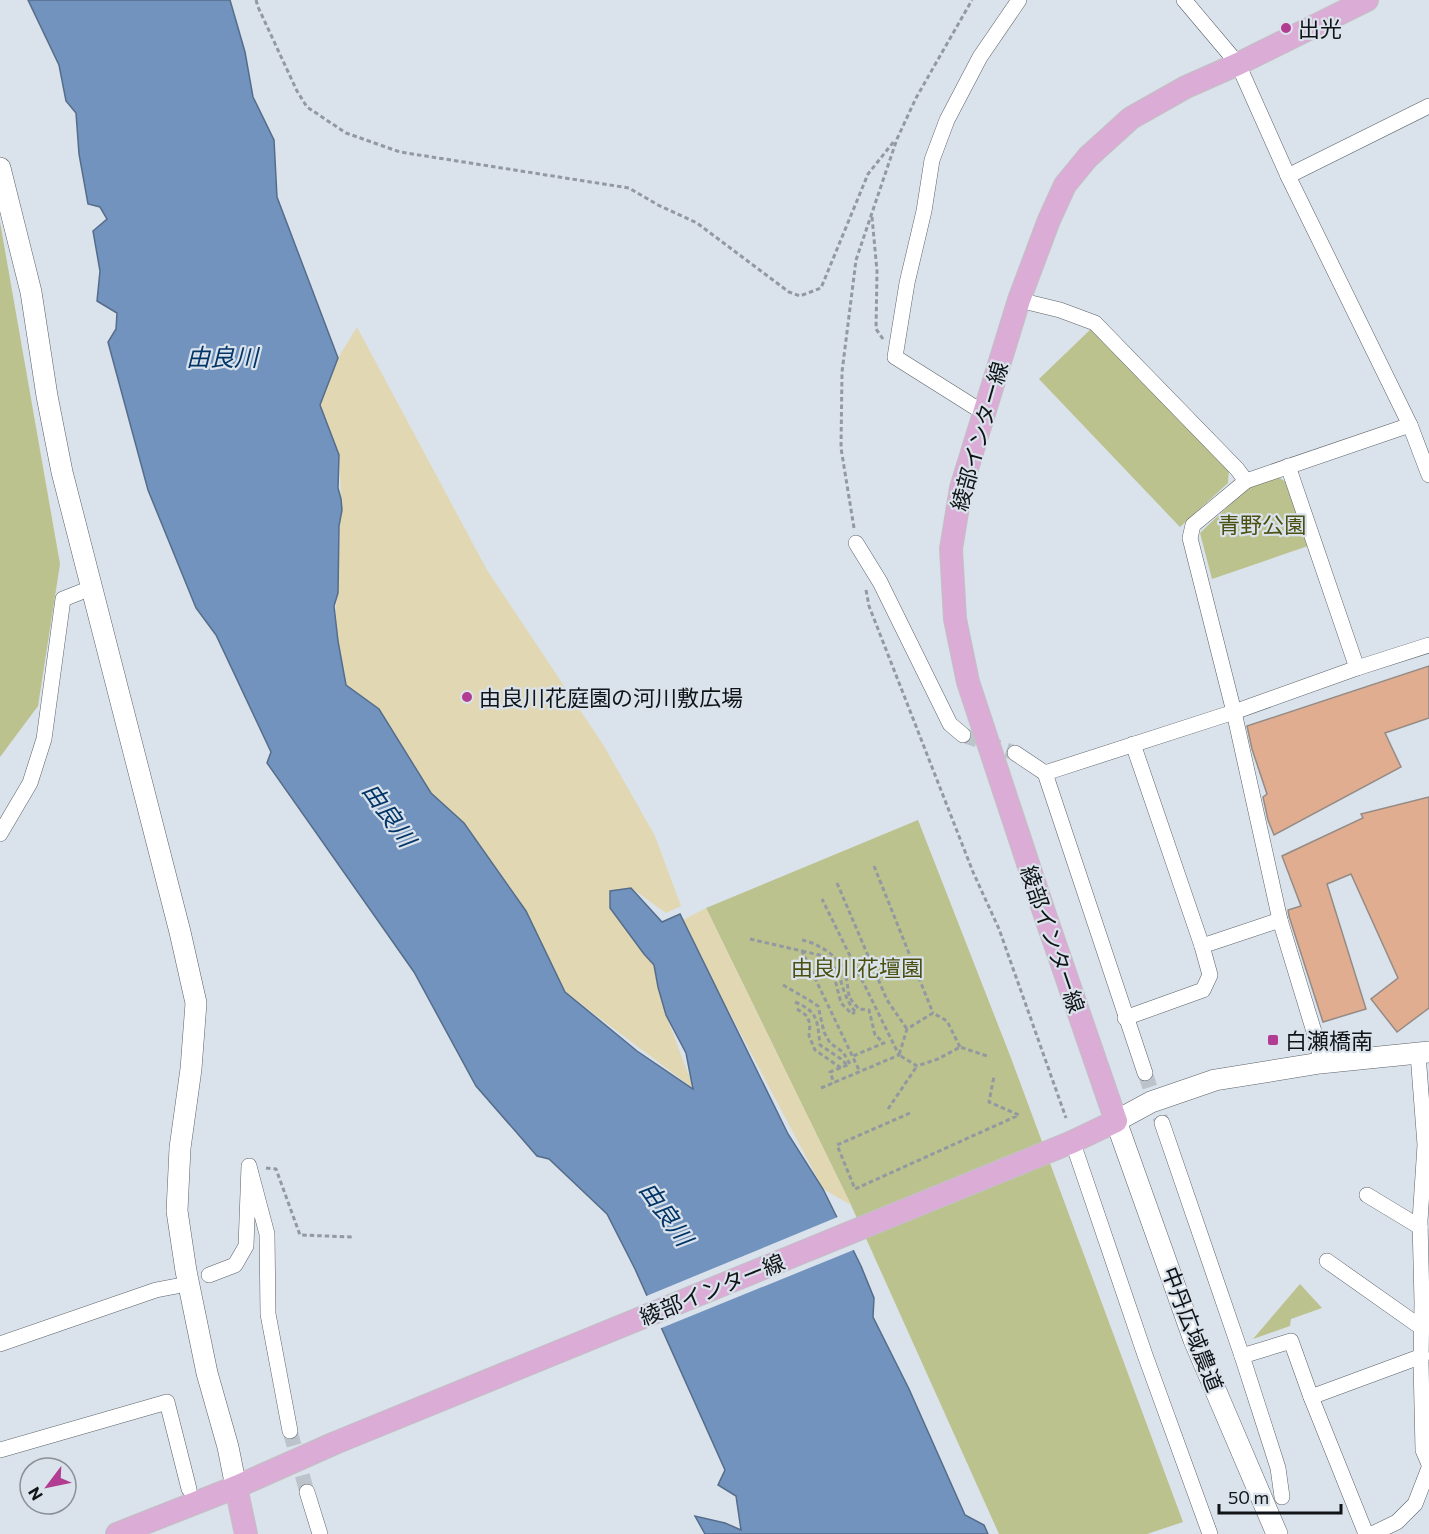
<svg xmlns="http://www.w3.org/2000/svg" width="1429" height="1534" font-family="Commissioner,'Noto Sans JP',sans-serif">
	<style>
		.green { fill: #bbc28d }
		.sand { fill: #e1d8b3 }
		.water { fill: #7293bd; stroke: #556d8b; stroke-width: 1.5 }
		.pier { fill: #dae2eb }
		.building { fill: #e1ad90; stroke: #958b85; stroke-width: 1.5 }
		.lines { fill: none; stroke-linecap: round; stroke-linejoin: round }
		.street-tunnel { stroke: #bcc3cb; stroke-width: 15; stroke-dasharray: 15 8; stroke-linecap: butt }
		.street-casing { stroke: #5b6269; stroke-width: 16 }
		.secondary-casing { stroke: #5b6269; stroke-width: 22 }
		.primary-casing { stroke: #c1c2c3; stroke-width: 24 }
		.path { stroke: #9399a0; stroke-width: 3; stroke-dasharray: 4.5 3; stroke-linecap: butt }
		.street { stroke: #fff; stroke-width: 15 }
		.secondary { stroke: #fff; stroke-width: 21 }
		.primary { stroke: #daacd6; stroke-width: 22 }
		.poi-dot { fill: #b23c92; stroke: #dae2eb; stroke-width: 2 }
		.labels { text-anchor: middle; dominant-baseline: central; stroke-width: 4.5; stroke-linejoin: round; paint-order: stroke }
		.poi-label { font-size: 22px; fill: #111417; stroke: #dae2eb; text-anchor: start }
		.street-label { font-size: 22px; fill: #111417; stroke: #dae2eb }
		.park-label { font-size: 22px; fill: #4b5011; stroke: #dae2eb }
		.water-label { font-size: 24px; font-style: italic; fill: #023568; stroke: #dae2eb }
	</style>
	<rect width="100%" height="100%" fill="#dae2eb"/>
	<g class="green">
		<path d="M 0,222 L 60,564 L 38,706 L 0,757 Z"/>
		<path d="M 1093,327 L 1229,468 L 1228,483 L 1180,527 L 1039,379 Z"/>
		<path d="M 1278,477 L 1286,482 L 1308,546 L 1212,579 L 1200,533 L 1247,488 Z"/>
		<path d="M 918,820 L 1011,1058 L 1183,1522 L 1147,1534 L 999,1534 L 851,1205 L 706,908 Z"/>
		<path d="M 1300,1284 L 1322,1308 L 1291,1319 L 1290,1326 L 1253,1339 Z"/>
	</g>
	<g class="sand">
		<path d="M 357,327 L 487,570 L 604,746 L 655,836 L 681,906 L 666,913 L 631,888 L 636,942 L 644,954 L 654,965 L 658,987 L 666,1015 L 694,1089 L 565,992 L 526,911 L 464,823 L 431,793 L 379,709 L 346,685 C 341,657 331,621 338,593 L 341,499 L 339,455 L 320,405 L 338,358 Z"/>
		<path d="M 706,908 L 851,1205 L 823,1189 L 716,987 L 683,920 Z"/>
	</g>
	<path class="water" d="M 28,0 L 230,0 L 245,52 L 253,97 L 274,140 L 277,197 L 338,358 L 320,405 L 339,455 L 338,488 L 341,499 L 342,510 L 339,526 L 338,593 L 334,606 L 338,641 L 346,685 L 379,709 L 431,793 L 464,823 L 526,911 L 565,992 L 637,1051 L 693,1089 L 686,1053 L 666,1015 L 658,987 L 654,965 L 644,954 L 610,908 L 610,891 L 631,888 L 662,922 L 680,914 L 788,1134 L 823,1189 L 861,1266 L 874,1298 L 873,1317 L 909,1389 L 965,1515 L 984,1525 L 988,1534 L 705,1534 L 695,1516 L 725,1523 L 741,1530 L 736,1496 L 718,1485 L 725,1470 L 635,1269 L 607,1214 L 549,1159 L 537,1156 L 476,1086 L 414,972 L 267,763 L 271,752 L 216,635 L 196,608 L 148,490 L 108,342 L 116,329 L 117,313 L 97,301 L 100,271 L 93,231 L 107,219 L 100,207 L 88,204 L 79,154 L 76,113 L 66,101 L 59,65 Z"/>
	<path class="pier" d="M 840,1216 L 856,1249 L 659,1329 L 644,1297 Z"/>
	<g class="building">
		<path d="M 1429,666 L 1429,718 L 1385,733 L 1401,767 L 1274,835 L 1268,820 L 1263,797 L 1267,794 L 1252,749 L 1247,726 Z"/>
		<path d="M 1429,797 L 1429,1008 L 1397,1032 L 1371,999 L 1398,978 L 1351,874 L 1327,884 L 1366,1009 L 1323,1022 L 1289,916 L 1288,910 L 1301,906 L 1282,856 L 1363,818 L 1361,814 Z"/>
	</g>
	<g class="lines">
		<g class="street-tunnel">
			<path d="M 963,735 L 1015,753"/>
			<path d="M 1145,1073 L 1162,1123"/>
			<path d="M 290,1431 L 307,1492"/>
		</g>
		<g class="street-casing">
			<g id="street">
				<path d="M 1184,0 L 1238,64 L 1288,176 L 1410,425 L 1429,475"/>
				<path d="M 1288,176 L 1429,106"/>
				<path d="M 1019,300 L 1060,310 L 1095,323 L 1237,469 L 1246,481"/>
				<path d="M 984,413 L 895,357 L 907,283 L 924,211 L 932,160 L 947,120 L 980,57 L 1019,0"/>
				<path d="M 1288,466 L 1357,668"/>
				<path d="M 856,543 L 880,582 L 950,724 L 963,735"/>
				<path d="M 1015,753 L 1045,773 L 1145,1073"/>
				<path d="M 1045,773 L 1234,712 L 1357,668 L 1429,645"/>
				<path d="M 0,834 L 30,783 L 44,739 L 63,599 L 91,588"/>
				<path d="M 1202,946 L 1280,920"/>
				<path d="M 1125,1018 L 1203,990 L 1210,975 L 1202,946 L 1133,744"/>
				<path d="M 1418,1054 L 1425,1145 L 1420,1221 L 1422,1302 L 1421,1362 L 1423,1450 L 1429,1464"/>
				<path d="M 1320,1063 L 1319,1048 L 1280,920 L 1234,712 L 1190,538 L 1193,525 L 1246,481 L 1410,425"/>
				<path d="M 1162,1123 L 1242,1356 L 1278,1468 L 1282,1497"/>
				<path d="M 1076,1152 L 1145,1355 L 1210,1534"/>
				<path d="M 1367,1195 L 1420,1227"/>
				<path d="M 1327,1261 L 1422,1328"/>
				<path d="M 209,1275 L 235,1265 L 246,1246 L 249,1166 L 267,1234 L 268,1314 L 290,1431"/>
				<path d="M 0,1344 L 156,1290 L 177,1286"/>
				<path d="M 1242,1356 L 1291,1341 L 1311,1397 L 1366,1534"/>
				<path d="M 1311,1397 L 1422,1356"/>
				<path d="M 0,1450 L 167,1402 L 189,1489"/>
				<path d="M 307,1492 L 320,1534"/>
				<path d="M 1372,1534 L 1397,1522 L 1415,1504 L 1429,1468"/>
			</g>
		</g>
		<g class="secondary-casing">
			<g id="secondary">
				<path d="M 0,168 L 31,292 L 47,396 L 62,472 L 180,932 L 196,1003 L 191,1069 L 180,1148 L 177,1211 L 186,1271 L 207,1373 L 228,1447 L 236,1487"/>
				<path d="M 1277,1534 L 1194,1340 L 1116,1121 L 1151,1102 L 1215,1080 L 1320,1063 L 1429,1052"/>
			</g>
		</g>
		<g class="primary-casing">
			<g id="primary">
				<path d="M 236,1487 L 246,1534"/>
				<path d="M 117,1534 L 236,1487 L 335,1443 L 1072,1142 L 1116,1121 L 1044,912 L 968,682 L 955,619 L 951,549 L 961,488 L 1019,300 L 1049,220 L 1065,185 L 1088,157 L 1131,118 L 1186,87 L 1238,64 L 1367,0"/>
			</g>
		</g>
		<g class="path">
			<path d="M 256,0 L 258,7 L 297,91 L 307,107 L 346,133 L 400,152 L 629,188 L 658,205 L 697,223 L 789,292 L 800,296 L 821,288 L 868,174 L 895,140"/>
			<path d="M 872,217 L 877,271 L 876,329 L 883,339"/>
			<path d="M 854,528 L 841,448 L 842,372 L 856,260 L 897,139 L 916,98 L 972,0"/>
			<path d="M 866,590 L 869,606 L 973,872 L 999,929 L 1066,1118"/>
			<path d="M 874,866 L 933,1013"/>
			<path d="M 837,883 L 887,1000 L 907,1029"/>
			<path d="M 750,939 L 802,951 L 860,1072"/>
			<path d="M 802,940 C 817,943 837,955 844,970 C 848,980 847,990 850,998 C 852,1001 856,1006 859,1009 L 869,1010 L 875,1035 L 884,1043 L 853,1056"/>
			<path d="M 802,951 L 820,955 L 839,972 L 842,986 L 848,1001 L 855,1012"/>
			<path d="M 816,961 L 827,967 L 834,976 L 841,1003 L 852,1014 L 855,1012"/>
			<path d="M 783,985 L 809,1000 L 818,1006 L 824,1032 L 830,1043 L 843,1052 L 850,1064 L 830,1072 L 834,1083"/>
			<path d="M 795,1002 C 819,1012 817,1021 820,1045 L 841,1059 L 847,1065"/>
			<path d="M 797,1009 L 807,1016 L 810,1024 L 809,1036 L 815,1050 L 841,1068"/>
			<path d="M 960,1047 L 947,1021 L 933,1013 L 907,1029 L 899,1055 L 917,1066 L 938,1059 L 960,1047 L 987,1056"/>
			<path d="M 821,1088 L 899,1055 L 822,899"/>
			<path d="M 888,1109 L 917,1066"/>
			<path d="M 910,1113 L 837,1145 L 855,1189 L 1019,1115 L 989,1102 L 994,1076"/>
			<path d="M 266,1168 L 276,1169 L 300,1235 L 353,1237"/>
		</g>
		<use href="#street" class="street"/>
		<use href="#secondary" class="secondary"/>
		<use href="#primary" class="primary"/>
	</g>
	<g class="poi-dot">
		<circle cx="1286" cy="28" r="6"/>
		<circle cx="467" cy="697" r="6"/>
		<rect x="1267" y="1034" width="12" height="12" rx="3"/>
	</g>
	<g class="labels">
		<g class="poi-label">
			<text x="1298" y="28">出光</text>
			<text x="479" y="697">由良川花庭園の河川敷広場</text>
			<text x="1285" y="1040">白瀬橋南</text>
		</g>
		<g class="street-label">
			<text transform="translate(979 436) rotate(-74)">綾部インター線</text>
			<text transform="translate(1053 939) rotate(71)">綾部インター線</text>
			<text transform="translate(712 1289) rotate(-22)">綾部インター線</text>
			<text transform="translate(1193 1329) rotate(69)">中丹広域農道</text>
		</g>
		<g class="park-label">
			<text x="1262" y="524">青野公園</text>
			<text x="857" y="967">由良川花壇園</text>
		</g>
		<g class="water-label">
			<text x="222" y="356">由良川</text>
			<text transform="translate(390 814) rotate(55)">由良川</text>
			<text transform="translate(667 1213) rotate(55)">由良川</text>
		</g>
	</g>
	<g transform="translate(48 1486) rotate(238)"><circle r="28" fill="#dae2eb" stroke="#8a9096" stroke-width="1.5"/>
	<path d="M0-4.5L10 22L0 15L-10 22Z" fill="#b23c92"/>
	<text y="-9" font-size="16" font-weight="bold" text-anchor="middle" fill="#111417">N</text>
	</g>
	<path d="M1219 1504v9h122v-9" fill="none" stroke="#111417" stroke-width="3"/>
	<text x="1228" y="1504" font-size="18" fill="#111417" stroke="#dae2eb" stroke-width="4.5" paint-order="stroke">50 m</text>
</svg>
